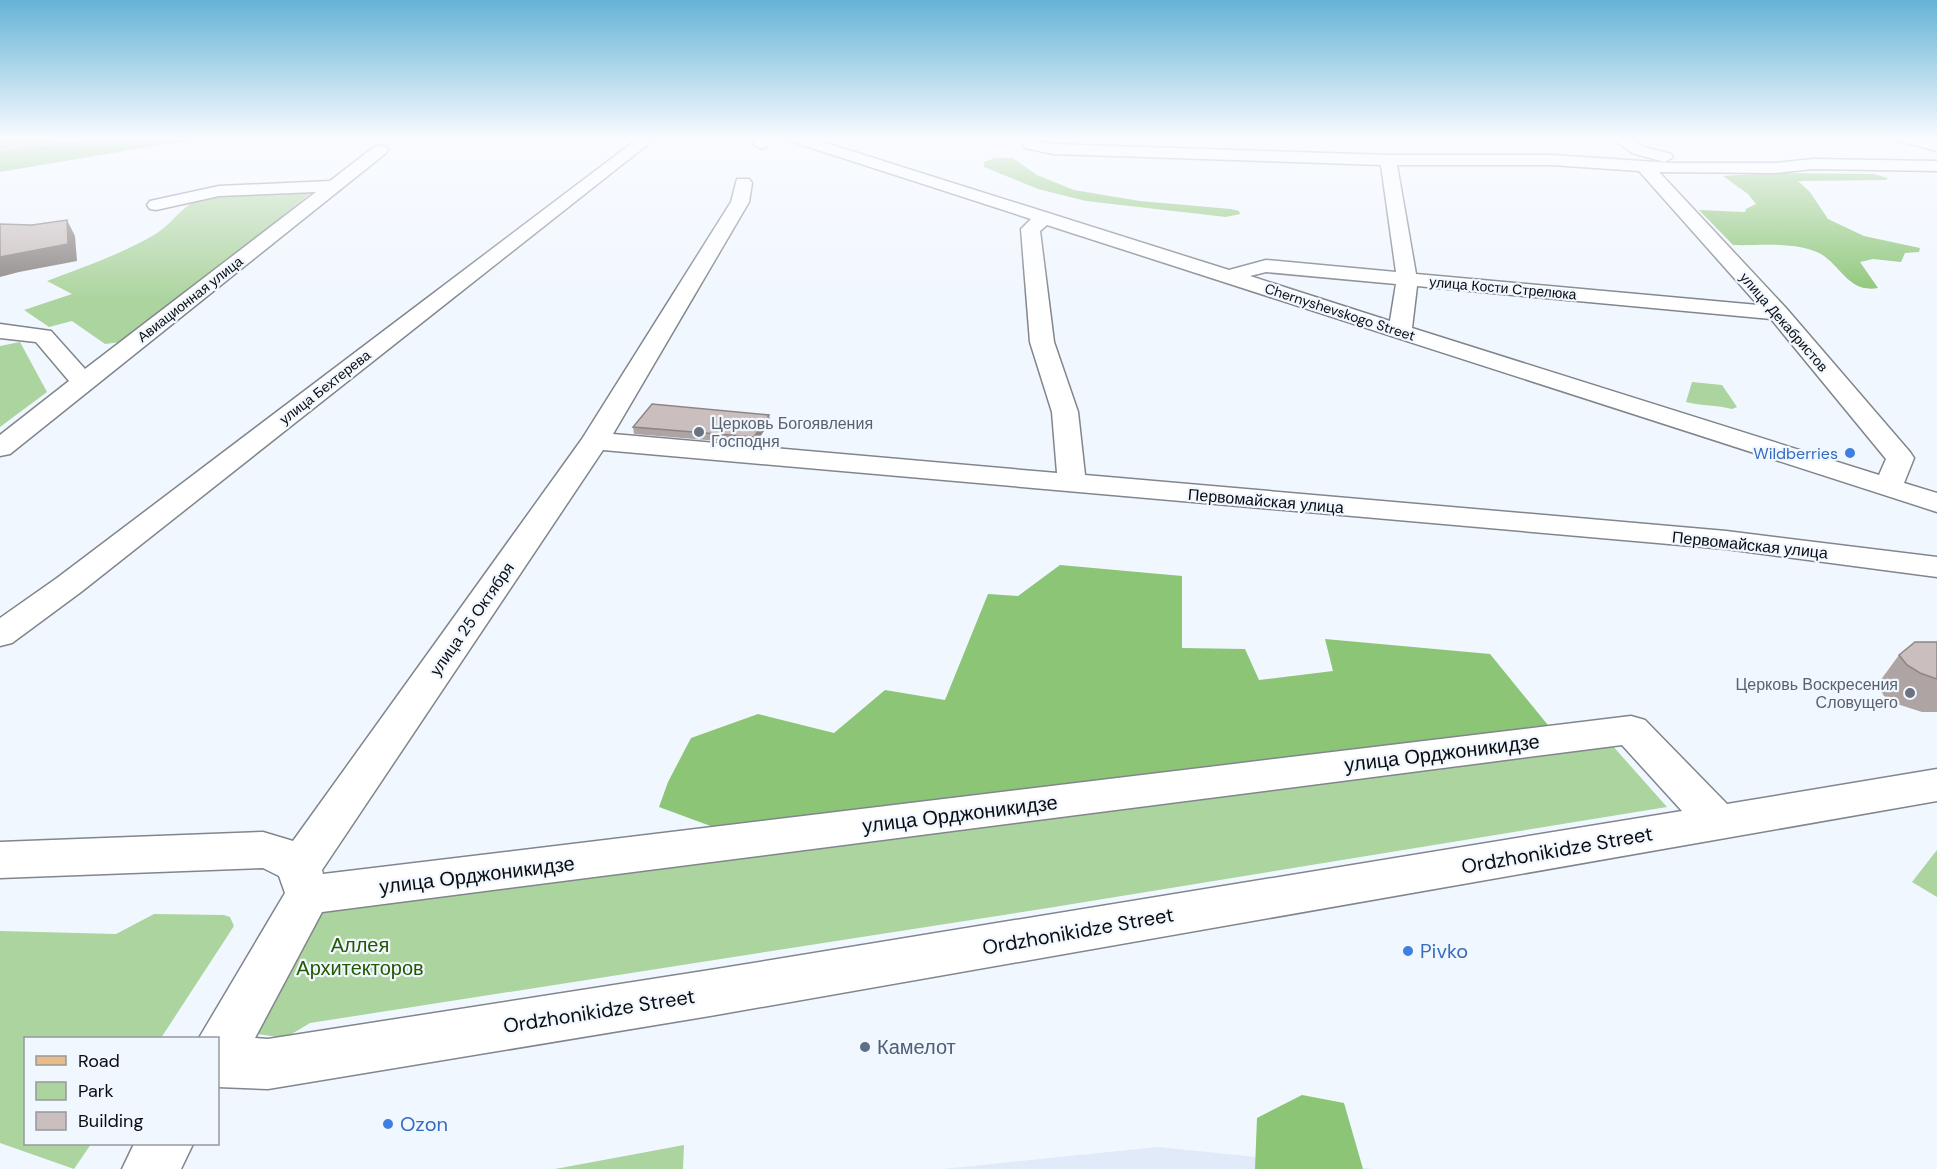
<svg xmlns="http://www.w3.org/2000/svg" width="1937" height="1169" font-family="'DM Sans',sans-serif">
	<style>
		.built { fill: #e0eaf8 }
		.green { fill: #acd49e }
		.forest { fill: #8bc575 }
		.lines { fill: none; stroke-linecap: round; stroke-linejoin: round }
		.minor-casing { stroke: #81868c; stroke-width: 3 }
		.major-casing { stroke: #d3d3d4; stroke-width: 3 }
		.minor { fill: #fff; fill-rule: evenodd }
		.major { fill: #e9bb88; fill-rule: evenodd }
		.wall { fill: #aea4a3 }
		.shaded-wall { fill: #8d8685 }
		.building { fill: #cabfbe; stroke: #8d8685; stroke-width: 1.5 }
		.worship-dot { fill: #6b7280; stroke: #f1f7ff; stroke-width: 2 }
		.shop-dot { fill: #3f7fe0; stroke: #f1f7ff; stroke-width: 2 }
		.service-dot { fill: #5c6f8a; stroke: #f1f7ff; stroke-width: 2 }
		.labels { text-anchor: middle; dominant-baseline: central; stroke-width: 4.5; stroke-linejoin: round; paint-order: stroke }
		.far-street-label { font-size: 14px; fill: #0a0c0f; stroke: #f1f7ff }
		.worship-label { font-size: 16px; fill: #5b616d; stroke: #f1f7ff; text-anchor: start }
		.shop-label { font-size: 16px; fill: #366cbe; stroke: #f1f7ff; text-anchor: end }
		.street-label { font-size: 16px; fill: #0a0c0f; stroke: #f1f7ff }
		.near-street-label { font-size: 20px; fill: #0a0c0f; stroke: #f1f7ff }
		.near-park-label { font-size: 20px; fill: #245903; stroke: #f1f7ff }
		.near-shop-label { font-size: 20px; fill: #366cbe; stroke: #f1f7ff; text-anchor: start }
		.near-service-label { font-size: 20px; fill: #4e5e75; stroke: #f1f7ff; text-anchor: start }
	</style>
	<rect width="100%" height="100%" fill="#f1f7ff"/>
	<path class="built" d="M 1158,1147 L 1375,1169 L 943,1169 Z"/>
	<g class="green">
		<path d="M 317,188 L 129,341 L 105,344 L 72,321 L 49,327 L 24,310 L 72,294 L 47,281 C 83,267 123,254 157,233 C 174,222 183,204 204,197 Z"/>
		<path d="M 20,342 L 47,392 L 0,427 L 0,346 Z"/>
		<path d="M 1692,382 L 1722,385 L 1737,407 L 1732,409 C 1717,405 1702,406 1686,402 Z"/>
		<path d="M 1611,744 L 1667,807 L 1048,908 L 310,1023 L 285,1038 L 257,1034 L 306,926 L 324,908 Z"/>
		<path d="M 1937,850 L 1937,897 L 1912,882 Z"/>
		<path d="M 154,914 L 224,915 L 230,917 L 234,926 L 161,1038 L 26,1038 L 26,1144 L 91,1144 L 74,1169 L 0,1143 L 0,931 L 116,934 Z"/>
		<path d="M 684,1145 L 683,1169 L 555,1169 Z"/>
	</g>
	<g class="forest">
		<path d="M 107,137 L 221,137 L 166,144 L 0,172 L 0,149 Z"/>
		<path d="M 995,158 L 1013,158 L 1037,175 L 1074,190 L 1140,201 L 1231,209 L 1239,211 L 1240,214 L 1226,217 L 1086,201 L 1038,189 L 984,167 L 984,162 Z"/>
		<path d="M 1770,173 L 1874,174 L 1888,178 L 1886,180 L 1798,181 L 1810,192 L 1828,219 L 1864,236 L 1920,248 L 1919,252 L 1905,253 L 1901,262 L 1873,259 L 1860,262 L 1878,288 C 1849,293 1842,267 1821,254 C 1797,241 1760,246 1733,245 L 1699,210 L 1745,212 L 1746,209 L 1756,204 L 1748,194 L 1723,176 Z"/>
		<path d="M 1060,565 L 1182,576 L 1182,648 L 1245,649 L 1259,680 L 1333,671 L 1325,639 L 1490,654 L 1552,730 L 716,828 L 659,807 L 668,782 L 691,738 L 758,714 L 834,733 L 885,690 L 945,700 L 988,594 L 1018,596 Z"/>
		<path d="M 1302,1095 L 1344,1103 L 1363,1169 L 1255,1169 L 1257,1118 Z"/>
	</g>
	<g class="lines">
		<g class="minor-casing">
			<g id="minor">
				<path d="M 640,137 L 657,137 L 81,592 L 12,643 L 0,646 L 0,618 L 57,578 Z"/>
				<path d="M 758,137 L 773,137 L 766,147 L 761,149 L 753,144 Z"/>
				<path d="M 785,137 L 807,137 L 1229,270 L 1266,260 L 1396,272 L 1381,165 L 1053,154 L 1025,148 L 1023,137 L 1038,137 L 1039,142 L 1053,144 L 1388,155 L 1552,155 L 1672,163 L 1776,163 L 1813,159 L 1937,161 L 1937,171 L 1813,169 L 1776,173 L 1659,172 L 1786,308 L 1910,452 L 1914,458 L 1904,483 L 1937,493 L 1937,512 L 1047,225 L 1040,231 L 1054,342 L 1078,412 L 1085,475 L 1726,531 L 1937,557 L 1937,577 L 1726,549 L 603,450 L 322,870 L 323,874 L 1631,716 L 1645,720 L 1727,804 L 1937,769 L 1937,801 L 710,1016 L 268,1089 L 218,1087 L 218,1038 L 199,1038 L 285,893 L 279,876 L 263,868 L 0,878 L 0,842 L 263,832 L 293,841 L 582,439 L 731,202 L 737,179 L 749,179 L 752,183 L 749,202 L 613,434 L 1057,473 L 1052,412 L 1030,342 L 1021,229 L 1031,219 L 787,140 ZM 1397,165 L 1552,165 L 1639,171 L 1758,305 L 1416,274 ZM 1266,272 L 1396,284 L 1390,321 L 1250,276 ZM 1417,286 L 1771,319 L 1886,459 L 1879,475 L 1412,328 ZM 1622,745 L 1682,811 L 710,970 L 268,1039 L 255,1038 L 322,912 Z"/>
				<path d="M 1611,137 L 1629,137 L 1644,147 L 1671,154 L 1673,157 L 1665,162 L 1632,153 Z"/>
				<path d="M 1893,137 L 1919,137 L 1937,141 L 1937,151 L 1896,140 Z"/>
				<path d="M 380,145 L 386,147 L 388,150 L 386,153 L 10,454 L 0,456 L 0,435 L 69,381 L 36,342 L 0,338 L 0,324 L 51,331 L 85,369 L 316,192 L 219,196 L 156,210 L 150,209 L 147,205 L 150,201 L 219,186 L 330,181 L 374,147 Z"/>
				<path d="M 134,1144 L 193,1144 L 181,1169 L 122,1169 Z"/>
			</g>
		</g>
		<g class="major-casing">
			<path id="major" d="M 21,137 L 65,137 L 57,142 L 0,149 L 0,139 Z"/>
		</g>
		<use href="#minor" class="minor"/>
		<use href="#major" class="major"/>
	</g>
	<g class="wall">
		<path d="M 769,415 L 770,422 L 755,444 L 634,434 L 633,427 Z"/>
		<path d="M 1937,642 L 1937,712 L 1922,712 L 1897,704 L 1884,696 L 1877,685 L 1899,655 Z"/>
	</g>
	<g class="shaded-wall">
		<path d="M 67,220 L 75,236 L 77,261 L 19,272 L 0,277 L 0,257 Z"/>
		<path d="M 769,415 L 770,422 L 755,444 L 754,437 Z"/>
	</g>
	<g class="building">
		<path d="M 67,220 L 68,244 L 0,257 L 0,224 L 32,225 Z"/>
		<path d="M 652,404 L 769,415 L 754,437 L 633,427 Z"/>
		<path d="M 1915,642 L 1937,642 L 1937,679 L 1920,673 L 1907,665 L 1899,655 Z"/>
	</g>
	<linearGradient id="sky" x2="0" y2="1"><stop stop-color="#65b3d6"/><stop offset="0.46" stop-color="#f9fbff"/><stop offset="1" stop-color="#f9fbff" stop-opacity="0"/></linearGradient>
	<rect width="1937" height="300" fill="url(#sky)"/>
	<g class="worship-dot">
		<circle cx="699" cy="432" r="6"/>
		<circle cx="1910" cy="693" r="6"/>
	</g>
	<g class="shop-dot">
		<circle cx="1850" cy="453" r="6"/>
		<circle cx="1408" cy="951" r="6"/>
		<circle cx="388" cy="1124" r="6"/>
	</g>
	<circle class="service-dot" cx="865" cy="1047" r="6"/>
	<g class="labels">
		<g class="far-street-label">
			<text transform="translate(1503 288) rotate(5)">улица Кости Стрелюка</text>
			<text transform="translate(190 299) rotate(-38)">Авиационная улица</text>
			<text transform="translate(1340 312) rotate(18)">Chernyshevskogo Street</text>
			<text transform="translate(1784 322) rotate(49)">улица Декабристов</text>
			<text transform="translate(325 387) rotate(-38)">улица Бехтерева</text>
		</g>
		<g class="worship-label">
			<text x="711" y="423">Церковь Богоявления<tspan x="711" dy="18">Господня</tspan></text>
			<text x="1898" y="684" text-anchor="end">Церковь Воскресения<tspan x="1898" dy="18">Словущего</tspan></text>
		</g>
		<g class="shop-label">
			<text x="1838" y="453">Wildberries</text>
		</g>
		<g class="street-label">
			<text transform="translate(1266 501) rotate(5)">Первомайская улица</text>
			<text transform="translate(1750 545) rotate(6)">Первомайская улица</text>
			<text transform="translate(472 619) rotate(-55)">улица 25 Октября</text>
		</g>
		<g class="near-street-label">
			<text transform="translate(1442 753) rotate(-7)">улица Орджоникидзе</text>
			<text transform="translate(960 814) rotate(-7)">улица Орджоникидзе</text>
			<text transform="translate(1557 850) rotate(-10)">Ordzhonikidze Street</text>
			<text transform="translate(477 875) rotate(-7)">улица Орджоникидзе</text>
			<text transform="translate(1078 931) rotate(-10)">Ordzhonikidze Street</text>
			<text transform="translate(599 1011) rotate(-9)">Ordzhonikidze Street</text>
		</g>
		<g class="near-park-label">
			<text x="360" y="945">Аллея<tspan x="360" dy="23">Архитекторов</tspan></text>
		</g>
		<g class="near-shop-label">
			<text x="1420" y="951">Pivko</text>
			<text x="400" y="1124">Ozon</text>
		</g>
		<g class="near-service-label">
			<text x="877" y="1047">Камелот</text>
		</g>
	</g>
	<rect x="24" y="1037" width="195" height="108" fill="#f1f7ff" stroke="#95999f" stroke-width="1.5"/>
	<rect x="36" y="1056" width="30" height="9" fill="#e9bb88" stroke="#95999f" stroke-width="1.5"/>
	<text x="78" y="1067" font-size="18" fill="#0a0c0f">Road</text>
	<rect x="36" y="1082" width="30" height="18" fill="#acd49e" stroke="#95999f" stroke-width="1.5"/>
	<text x="78" y="1097" font-size="18" fill="#0a0c0f">Park</text>
	<rect x="36" y="1112" width="30" height="18" fill="#cabfbe" stroke="#95999f" stroke-width="1.5"/>
	<text x="78" y="1127" font-size="18" fill="#0a0c0f">Building</text>
</svg>
